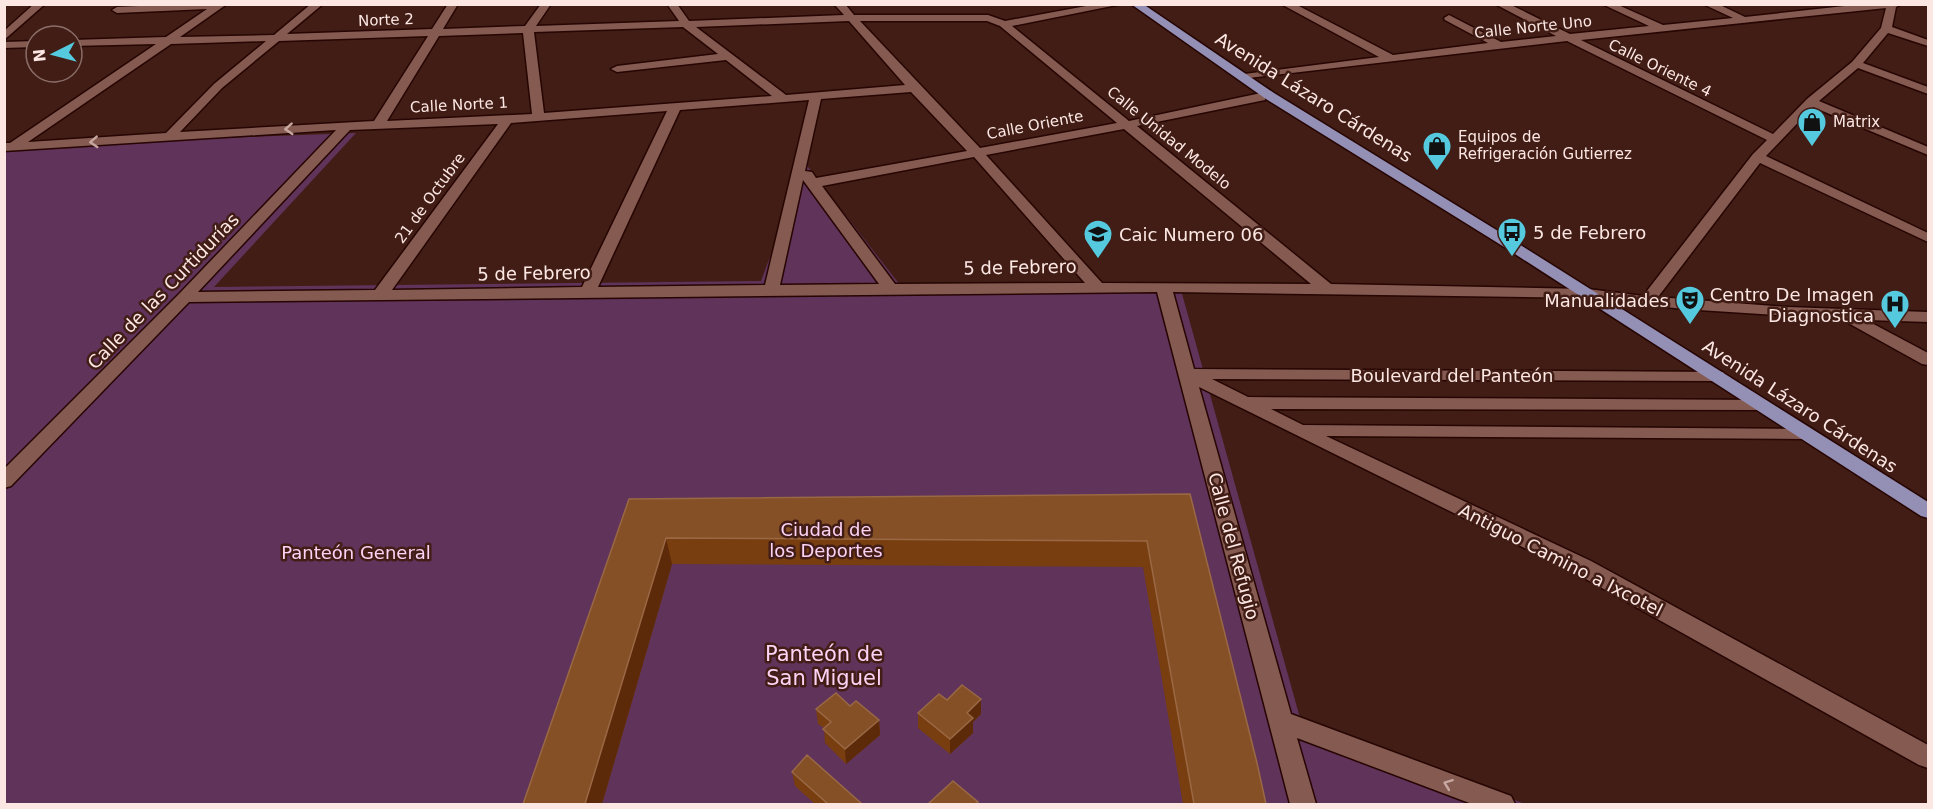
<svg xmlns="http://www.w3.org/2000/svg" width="1933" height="809" font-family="'DejaVu Sans',sans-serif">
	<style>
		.green { fill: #60335b }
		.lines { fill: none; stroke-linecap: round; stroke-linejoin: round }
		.minor-casing { stroke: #260502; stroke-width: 3 }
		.major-casing { stroke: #260502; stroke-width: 3 }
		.minor { fill: #845a51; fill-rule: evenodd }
		.major { fill: #948fb5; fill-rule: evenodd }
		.wall { fill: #783e10 }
		.shaded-wall { fill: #5c2909 }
		.building { fill: #865027; stroke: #996844; stroke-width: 1.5 }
		.oneway { stroke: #c6a8a1 }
		.labels { text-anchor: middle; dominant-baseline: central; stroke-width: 5; stroke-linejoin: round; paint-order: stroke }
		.far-street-label { font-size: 15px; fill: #fce7e3; stroke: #411d16 }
		.far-poi-label { font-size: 15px; fill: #fce7e3; stroke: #411d16; text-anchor: start }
		.street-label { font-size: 18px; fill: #fce7e3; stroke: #411d16 }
		.poi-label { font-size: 18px; fill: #fce7e3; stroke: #411d16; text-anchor: start }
		.park-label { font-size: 18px; fill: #fcd3f5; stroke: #411d16 }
		.near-park-label { font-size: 21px; fill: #fcd3f5; stroke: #411d16 }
	</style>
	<rect width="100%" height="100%" fill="#411d16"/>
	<path class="green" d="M 356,133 L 214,287 L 761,281 L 805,163 L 900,285 L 1179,283 L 1300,718 L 1525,804 L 5,804 L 5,146 Z"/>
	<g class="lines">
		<g class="minor-casing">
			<g id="minor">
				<path d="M 34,4 L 45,4 L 4,40 L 4,31 Z"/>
				<path d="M 180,4 L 227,4 L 180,37 L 274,35 L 311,4 L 323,4 L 287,34 L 432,29 L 448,4 L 458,4 L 443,29 L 525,26 L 541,4 L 551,4 L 536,26 L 679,21 L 667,4 L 677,4 L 689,21 L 844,15 L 834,4 L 845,4 L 854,15 L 988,15 L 1005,21 L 1097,4 L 1122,4 L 1012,26 L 1129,121 L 1261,93 L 1265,94 L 1265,100 L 1137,126 L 1331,284 L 1588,289 L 1643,296 L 1753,154 L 1767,140 L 1567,41 L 1240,79 L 1238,77 L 1244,74 L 1379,57 L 1281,4 L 1295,4 L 1393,55 L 1488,43 L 1445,20 L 1444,18 L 1449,15 L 1501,42 L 1556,36 L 1495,4 L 1509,4 L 1570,34 L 1649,26 L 1602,4 L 1616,4 L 1663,25 L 1733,18 L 1703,4 L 1718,4 L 1745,17 L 1863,4 L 1902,4 L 1896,7 L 1892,27 L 1928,40 L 1928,46 L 1888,33 L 1863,63 L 1928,87 L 1928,94 L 1858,68 L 1819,101 L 1928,147 L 1928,155 L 1813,107 L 1766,156 L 1928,233 L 1928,242 L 1760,163 L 1658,297 L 1788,307 L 1928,312 L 1928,322 L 1866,320 L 1928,353 L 1928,365 L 1922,364 L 1841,319 L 1683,309 L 1588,298 L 1173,292 L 1194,369 L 1723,372 L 1726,376 L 1723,380 L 1717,381 L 1212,379 L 1248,397 L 1765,400 L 1768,404 L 1765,408 L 1759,410 L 1271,409 L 1303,425 L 1811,429 L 1813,433 L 1811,437 L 1804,439 L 1326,436 L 1591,561 L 1928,745 L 1928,768 L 1919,765 L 1575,573 L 1199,387 L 1291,714 L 1511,796 L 1515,804 L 1472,804 L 1297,738 L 1316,804 L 1290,804 L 1157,292 L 189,302 L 11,486 L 4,488 L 4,469 L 179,294 L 336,130 L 4,151 L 4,143 L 10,143 L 156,44 L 72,46 L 72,40 L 166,37 L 207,9 L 117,13 L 112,10 L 117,7 ZM 1886,8 L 1881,28 L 1852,62 L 1807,99 L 1773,134 L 1581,40 ZM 849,21 L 905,85 L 786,95 L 696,27 ZM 860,21 L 987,21 L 1000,26 L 1117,123 L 980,148 ZM 683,27 L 718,54 L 617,66 L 611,69 L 617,72 L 726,60 L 772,96 L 544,113 L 534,32 ZM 523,33 L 532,114 L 387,121 L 439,36 ZM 428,36 L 374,121 L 180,132 L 222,88 L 279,41 ZM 266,41 L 214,84 L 166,133 L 28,142 L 171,44 ZM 911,92 L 967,151 L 816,178 L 812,172 L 805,171 L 821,99 ZM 809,100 L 765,285 L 598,287 L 680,110 ZM 667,111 L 582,287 L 392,290 L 511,123 ZM 498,124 L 375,290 L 198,292 L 350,130 ZM 1124,129 L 1311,284 L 1102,283 L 986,155 ZM 974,157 L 1085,283 L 895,284 L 822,186 ZM 803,180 L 879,284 L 780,285 Z"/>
				<path d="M 36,41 L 36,47 L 4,48 L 4,42 Z"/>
			</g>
		</g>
		<g class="major-casing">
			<path id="major" d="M 1131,4 L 1143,4 L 1274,93 L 1511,239 L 1928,502 L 1928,518 L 1921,516 L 1501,245 L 1266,99 Z"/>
		</g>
		<use href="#minor" class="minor"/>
		<use href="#major" class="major"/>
	</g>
	<g class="wall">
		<path d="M 1190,494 L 1266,804 L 1183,804 L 1143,567 L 672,564 L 602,804 L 523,804 L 629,499 Z"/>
		<path d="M 947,700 L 981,714 L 973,722 L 973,733 L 950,754 L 918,728 L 918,713 Z"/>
		<path d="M 850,706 L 879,720 L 880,735 L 846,764 L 825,743 L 824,728 L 818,724 L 816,709 Z"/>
		<path d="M 792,772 L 862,804 L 815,804 L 795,786 Z"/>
	</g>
	<g class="shaded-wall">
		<path d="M 666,538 L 672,564 L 602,804 L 585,804 Z"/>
		<path d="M 981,699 L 981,714 L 973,722 L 973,733 L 950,754 L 950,739 L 967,713 Z"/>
		<path d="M 879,720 L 880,735 L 846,764 L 845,749 Z"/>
	</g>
	<g class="building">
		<path d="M 1190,494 L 1257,763 L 1266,804 L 1194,804 L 1147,541 L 666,538 L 585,804 L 523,804 L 629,499 Z"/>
		<path d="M 962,685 L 981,699 L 967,713 L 973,718 L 950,739 L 918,713 L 939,694 L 947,700 Z"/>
		<path d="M 836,693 L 850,706 L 856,701 L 879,720 L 845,749 L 823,729 L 831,722 L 816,709 Z"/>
		<path d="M 807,755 L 862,804 L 827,804 L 828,804 L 792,772 Z"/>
		<path d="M 953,781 L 978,802 L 975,804 L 928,804 Z"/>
	</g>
	<defs><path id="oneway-chevron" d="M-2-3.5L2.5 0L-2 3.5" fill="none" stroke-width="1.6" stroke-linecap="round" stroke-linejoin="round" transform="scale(1.5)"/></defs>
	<g class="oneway">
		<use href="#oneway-chevron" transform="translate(289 129) rotate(176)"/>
		<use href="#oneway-chevron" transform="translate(94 142) rotate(177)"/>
		<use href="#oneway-chevron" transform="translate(1448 784) rotate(-159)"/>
	</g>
	<defs>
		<g id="shop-pin" transform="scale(1.5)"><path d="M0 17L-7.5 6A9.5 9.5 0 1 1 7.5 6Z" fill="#55cadf" stroke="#411d16"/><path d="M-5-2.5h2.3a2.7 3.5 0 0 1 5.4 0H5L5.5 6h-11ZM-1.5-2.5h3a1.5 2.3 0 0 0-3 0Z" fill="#111"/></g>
		<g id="bus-pin" transform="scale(1.5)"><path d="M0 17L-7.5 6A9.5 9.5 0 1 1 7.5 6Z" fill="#55cadf" stroke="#411d16"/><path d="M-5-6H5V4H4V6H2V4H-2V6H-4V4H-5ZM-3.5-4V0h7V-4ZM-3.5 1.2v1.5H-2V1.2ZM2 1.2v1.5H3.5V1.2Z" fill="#111"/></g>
		<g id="school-pin" transform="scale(1.5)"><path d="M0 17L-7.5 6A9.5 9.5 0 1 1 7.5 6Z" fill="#55cadf" stroke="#411d16"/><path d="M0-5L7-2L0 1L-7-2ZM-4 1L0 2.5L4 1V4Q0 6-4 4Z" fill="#111"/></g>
		<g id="theatre-pin" transform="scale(1.5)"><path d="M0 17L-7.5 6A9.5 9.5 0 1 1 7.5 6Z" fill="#55cadf" stroke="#411d16"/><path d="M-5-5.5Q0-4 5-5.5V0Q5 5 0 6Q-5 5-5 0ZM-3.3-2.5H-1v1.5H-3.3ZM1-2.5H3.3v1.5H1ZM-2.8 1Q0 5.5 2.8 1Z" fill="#111"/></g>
		<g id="hospital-pin" transform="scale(1.5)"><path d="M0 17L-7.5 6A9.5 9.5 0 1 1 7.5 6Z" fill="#55cadf" stroke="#411d16"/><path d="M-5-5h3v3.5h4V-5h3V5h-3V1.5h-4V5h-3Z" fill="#111"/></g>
	</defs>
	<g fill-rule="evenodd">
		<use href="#shop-pin" x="1812" y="122"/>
		<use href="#shop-pin" x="1437" y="146"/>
		<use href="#bus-pin" x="1512" y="232"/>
		<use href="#school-pin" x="1098" y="234"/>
		<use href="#theatre-pin" x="1690" y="300"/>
		<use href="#hospital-pin" x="1895" y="304"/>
	</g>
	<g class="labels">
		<g class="far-street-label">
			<text transform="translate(386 20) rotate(-2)">Norte 2</text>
			<text transform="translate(1533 27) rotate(-6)">Calle Norte Uno</text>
			<text transform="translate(1660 68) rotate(26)">Calle Oriente 4</text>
			<text transform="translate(459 105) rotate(-3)">Calle Norte 1</text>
			<text transform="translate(1035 125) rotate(-11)">Calle Oriente</text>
			<text transform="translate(1169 138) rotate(39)">Calle Unidad Modelo</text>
			<text transform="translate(430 198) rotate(-54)">21 de Octubre</text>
		</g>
		<g class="far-poi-label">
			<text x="1833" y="122">Matrix</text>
			<text x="1458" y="137">Equipos de<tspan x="1458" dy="17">Refrigeración Gutierrez</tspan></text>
		</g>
		<g class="street-label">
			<text transform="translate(1314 97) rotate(32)">Avenida Lázaro Cárdenas</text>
			<text transform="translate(1020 267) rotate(-1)">5 de Febrero</text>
			<text transform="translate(534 273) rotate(-1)">5 de Febrero</text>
			<text transform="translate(163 291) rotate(-46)">Calle de las Curtidurías</text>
			<text x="1452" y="375">Boulevard del Panteón</text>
			<text transform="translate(1800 406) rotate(33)">Avenida Lázaro Cárdenas</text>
			<text transform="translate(1234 546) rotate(75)">Calle del Refugio</text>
			<text transform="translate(1561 560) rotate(27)">Antiguo Camino a Ixcotel</text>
		</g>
		<g class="poi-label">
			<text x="1533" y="232">5 de Febrero</text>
			<text x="1119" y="234">Caic Numero 06</text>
			<text x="1874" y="294" text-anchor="end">Centro De Imagen<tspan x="1874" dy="21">Diagnostica</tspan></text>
			<text x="1669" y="300" text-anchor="end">Manualidades</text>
		</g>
		<g class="park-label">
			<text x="826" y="529">Ciudad de<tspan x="826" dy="21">los Deportes</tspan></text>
			<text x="356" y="552">Panteón General</text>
		</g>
		<g class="near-park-label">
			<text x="824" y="654">Panteón de<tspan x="824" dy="24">San Miguel</tspan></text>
		</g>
	</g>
	<rect width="1933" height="809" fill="none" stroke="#fce7e3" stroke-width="12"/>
	<g transform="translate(54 54) rotate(264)"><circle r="28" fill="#411d16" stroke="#8c6e68" stroke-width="1.5"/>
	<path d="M0-4.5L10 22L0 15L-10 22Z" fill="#55cadf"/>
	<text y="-9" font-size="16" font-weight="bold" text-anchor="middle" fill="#fce7e3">N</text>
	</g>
</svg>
